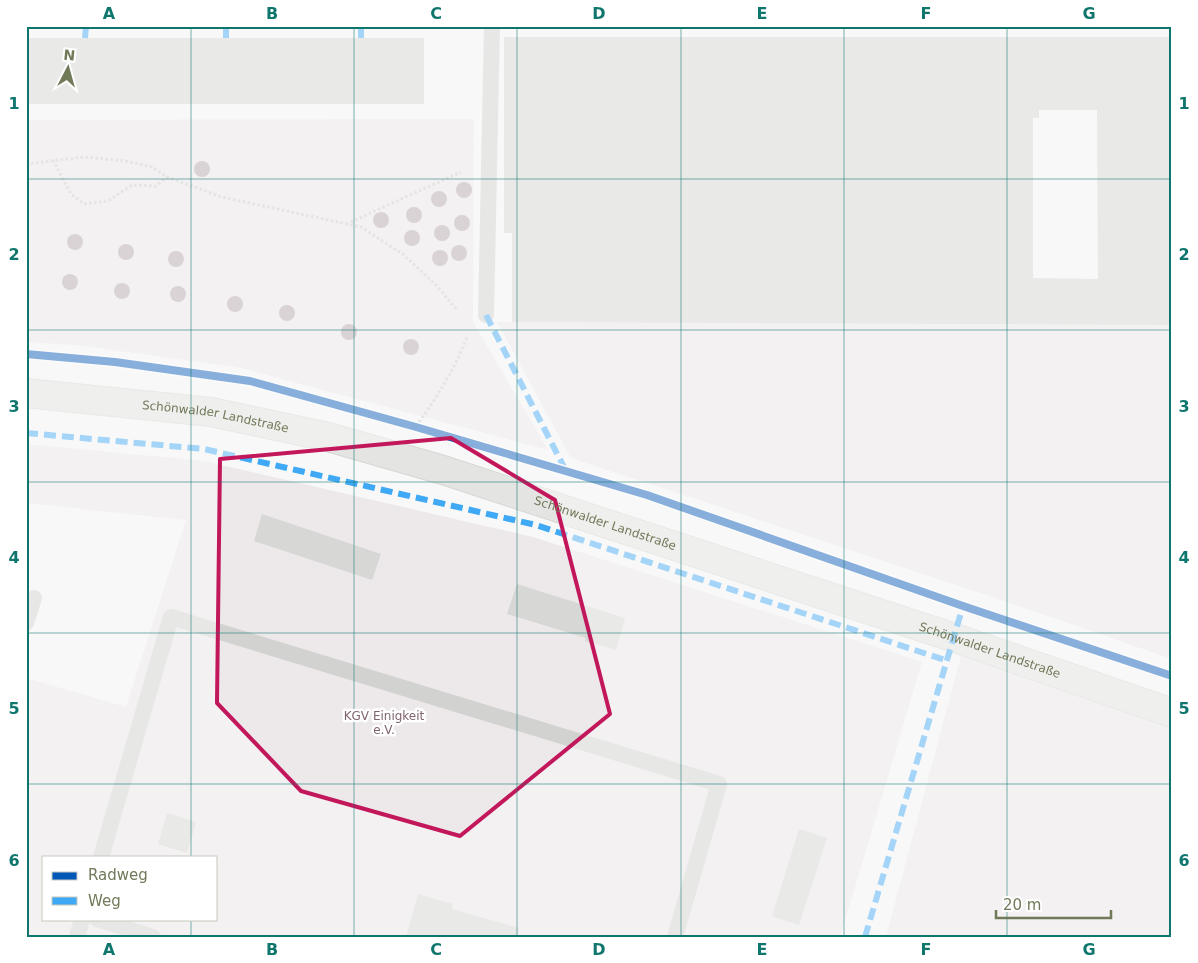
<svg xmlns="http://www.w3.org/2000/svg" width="1198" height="963" font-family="'DejaVu Sans',sans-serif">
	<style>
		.green { fill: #ede8ea; fill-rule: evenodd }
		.building { fill: #d7d8d5; fill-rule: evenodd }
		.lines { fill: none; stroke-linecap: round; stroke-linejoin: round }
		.secondary-casing { stroke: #d6d6d3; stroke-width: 30 }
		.path { stroke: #cececd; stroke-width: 3; stroke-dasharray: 2.5 2.5; stroke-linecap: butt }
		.lane { stroke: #d2d3d0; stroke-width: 16 }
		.secondary { stroke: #e4e4e3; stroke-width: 28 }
		.quiet { stroke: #3fa9f5; stroke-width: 6; stroke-dasharray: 12 6; stroke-linecap: butt }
		.cycleway-casing { stroke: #fff; stroke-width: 11 }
		.cycleway { stroke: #0057b8; stroke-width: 8 }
		.tree { fill: #b7a7ad }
		.marked { fill: none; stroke: #c2185b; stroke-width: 4; stroke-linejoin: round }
		.grid { fill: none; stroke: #0f766e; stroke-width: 1; stroke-opacity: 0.55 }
		.labels { text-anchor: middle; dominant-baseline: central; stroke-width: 5; stroke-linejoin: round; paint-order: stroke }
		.street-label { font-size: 12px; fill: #707958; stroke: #fff }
		.park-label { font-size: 12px; fill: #816570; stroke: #fff }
		.neatline { fill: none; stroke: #0f766e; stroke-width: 2 }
		.grid-label { font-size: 16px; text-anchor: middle; font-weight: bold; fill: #0f766e }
	</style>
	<rect width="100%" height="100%" fill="#f8f8f8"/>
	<g class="green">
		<path d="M 474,119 L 473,322 L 548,450 L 237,367 L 76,345 L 26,342 L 26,120 Z"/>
		<path d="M 497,322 L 1172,325 L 1172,659 L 984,594 L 571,458 Z"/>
		<path d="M 26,444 L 204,461 L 533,537 L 922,662 L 840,937 L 26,937 L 26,678 L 126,707 L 186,520 L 26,503 L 28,474 L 26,473 ZM 44,857 L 216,857 L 216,919 L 44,919 Z"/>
		<path d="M 961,656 L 1172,729 L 1172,937 L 886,937 Z"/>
	</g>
	<g class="building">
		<path d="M 504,37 L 1172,37 L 1172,325 L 512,322 L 512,233 L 504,233 ZM 1039,110 L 1097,110 L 1098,279 L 1033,278 L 1033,118 L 1039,118 Z"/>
		<rect x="26" y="38" width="398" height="66"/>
		<path d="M 262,514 L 381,554 L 372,580 L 254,541 Z"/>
		<path d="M 517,584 L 625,618 L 616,650 L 585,641 L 586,638 L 507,614 Z"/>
		<path d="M 167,813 L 196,822 L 187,853 L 158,844 Z"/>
		<path d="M 799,829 L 827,838 L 799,925 L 772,916 Z"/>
		<path d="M 418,894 L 453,904 L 452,909 L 519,928 L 518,937 L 406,937 Z"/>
	</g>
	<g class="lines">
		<g class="secondary-casing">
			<g id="secondary">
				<path id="s1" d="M 26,393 L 211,412 L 328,437 L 443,470 L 955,638 L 1172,713"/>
			</g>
		</g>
		<g class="path">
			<path d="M 53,160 L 71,194 L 84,204 L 108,201 L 132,185 L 156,186 L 167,177"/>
			<path d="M 26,164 L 85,157 L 125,161 L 152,167 L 167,177 L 222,197 L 361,227 L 404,255 L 437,286 L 457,310"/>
			<path d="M 346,224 L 461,172"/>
			<path d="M 416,426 C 437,398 454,370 467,337"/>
		</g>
		<g class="lane">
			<path d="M 486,315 L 492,26"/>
			<path d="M 26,623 L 34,598"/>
			<path d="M 101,857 L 171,617 L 719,784 L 675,937"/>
			<path d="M 97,919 L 153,937"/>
			<path d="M 77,937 L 82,919"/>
		</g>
		<use href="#secondary" class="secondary"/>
		<g class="quiet">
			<path d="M 226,26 L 226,38"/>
			<path d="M 361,26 L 361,39"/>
			<path d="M 85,38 L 86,26"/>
			<path d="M 486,315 L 567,473"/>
			<path d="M 26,433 L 204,449 L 536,525 L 948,661"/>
			<path d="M 865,937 L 963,606"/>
		</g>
		<g class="cycleway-casing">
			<path id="cycleway" d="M 26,354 L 115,362 L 250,381 L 416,427 L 647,495 L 963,606 L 1172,676"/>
		</g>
		<use href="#cycleway" class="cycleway"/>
	</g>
	<g class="tree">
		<circle cx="202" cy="169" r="8"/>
		<circle cx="464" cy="190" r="8"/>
		<circle cx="439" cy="199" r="8"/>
		<circle cx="414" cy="215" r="8"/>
		<circle cx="381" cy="220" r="8"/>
		<circle cx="462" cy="223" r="8"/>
		<circle cx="442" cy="233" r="8"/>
		<circle cx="412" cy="238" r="8"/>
		<circle cx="75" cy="242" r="8"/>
		<circle cx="126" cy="252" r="8"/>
		<circle cx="459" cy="253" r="8"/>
		<circle cx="440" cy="258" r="8"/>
		<circle cx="176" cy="259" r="8"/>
		<circle cx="70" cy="282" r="8"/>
		<circle cx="122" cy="291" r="8"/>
		<circle cx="178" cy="294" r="8"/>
		<circle cx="235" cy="304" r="8"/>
		<circle cx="287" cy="313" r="8"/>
		<circle cx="349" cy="332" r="8"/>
		<circle cx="411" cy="347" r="8"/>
	</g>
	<path d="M0 0H1198V963H0ZM 451,438 L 555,500 L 610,714 L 460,836 L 301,791 L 217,703 L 220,459 Z" fill="#f8f8f8" fill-opacity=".55" fill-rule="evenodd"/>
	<path class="marked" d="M 451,438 L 555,500 L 610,714 L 460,836 L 301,791 L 217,703 L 220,459 Z"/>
	<path class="grid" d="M 191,26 L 191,857M 354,26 L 354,937M 517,26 L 517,937M 681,26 L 681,937M 844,26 L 844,937M 1007,26 L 1007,937M 26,179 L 1172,179M 26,330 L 1172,330M 26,482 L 1172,482M 26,633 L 1172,633M 26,784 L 1172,784M 191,919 L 191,937"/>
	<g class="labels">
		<g class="street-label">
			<text stroke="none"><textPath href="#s1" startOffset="191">Schönwalder Landstraße</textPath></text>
			<text stroke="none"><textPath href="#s1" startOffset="596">Schönwalder Landstraße</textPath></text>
			<text stroke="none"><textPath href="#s1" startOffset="1001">Schönwalder Landstraße</textPath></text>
		</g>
		<g class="park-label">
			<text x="384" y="716">KGV Einigkeit<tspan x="384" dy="14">e.V.</tspan></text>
		</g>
	</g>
	<rect width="1198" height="963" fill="none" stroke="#ffffff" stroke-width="55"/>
	<rect x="42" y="856" width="175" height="65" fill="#ffffff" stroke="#c6c9bc"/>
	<rect x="52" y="872" width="25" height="8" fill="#0057b8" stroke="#c6c9bc"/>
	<text x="88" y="880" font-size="15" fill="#707958">Radweg</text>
	<rect x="52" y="897" width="25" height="8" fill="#3fa9f5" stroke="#c6c9bc"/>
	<text x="88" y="906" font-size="15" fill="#707958">Weg</text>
	<g transform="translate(68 68) rotate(6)" stroke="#ffffff" stroke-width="4" paint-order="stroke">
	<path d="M0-4L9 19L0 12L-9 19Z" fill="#707958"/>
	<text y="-8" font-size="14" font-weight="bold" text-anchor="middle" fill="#707958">N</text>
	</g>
	<path d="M996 910v8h115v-8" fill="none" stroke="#707958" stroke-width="2.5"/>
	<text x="1003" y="910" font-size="15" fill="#707958" stroke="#ffffff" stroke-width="4" paint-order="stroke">20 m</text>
	<rect x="28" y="28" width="1142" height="908" class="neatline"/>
	<g class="grid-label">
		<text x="109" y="19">A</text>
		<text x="272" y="19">B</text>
		<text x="436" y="19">C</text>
		<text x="599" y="19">D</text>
		<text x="762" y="19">E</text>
		<text x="926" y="19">F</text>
		<text x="1089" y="19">G</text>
		<text x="14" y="109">1</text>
		<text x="1184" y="109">1</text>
		<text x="14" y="260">2</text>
		<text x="1184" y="260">2</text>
		<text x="14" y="412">3</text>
		<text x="1184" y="412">3</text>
		<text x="14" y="563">4</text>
		<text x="1184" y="563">4</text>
		<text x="14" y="714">5</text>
		<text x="1184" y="714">5</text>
		<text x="14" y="866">6</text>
		<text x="1184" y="866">6</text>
		<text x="109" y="955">A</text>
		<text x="272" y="955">B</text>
		<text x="436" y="955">C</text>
		<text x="599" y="955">D</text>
		<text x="762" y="955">E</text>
		<text x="926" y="955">F</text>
		<text x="1089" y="955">G</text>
	</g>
</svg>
